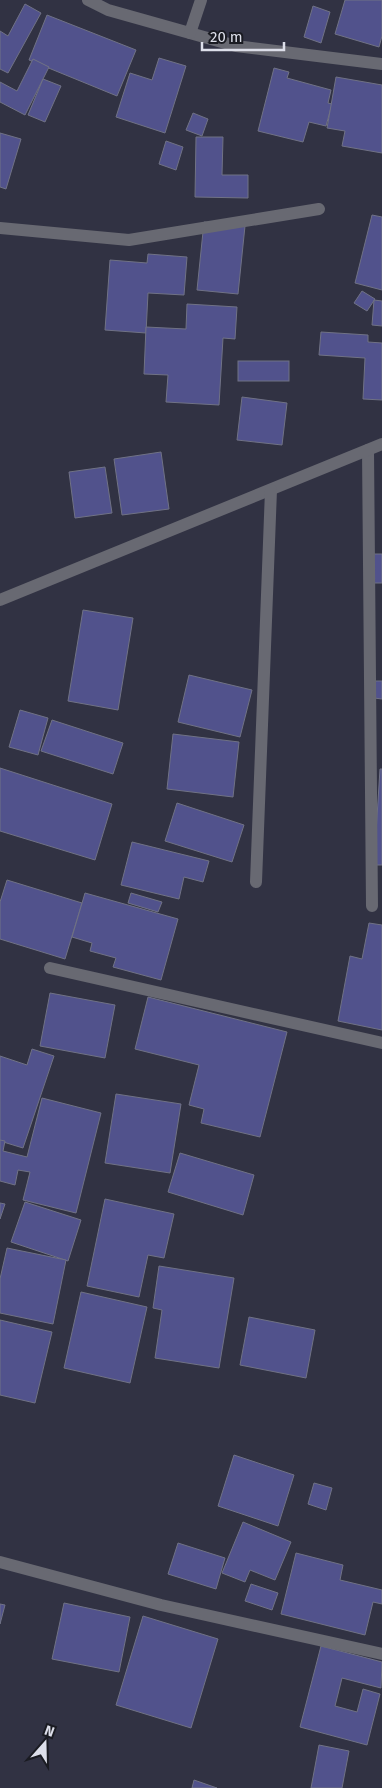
<svg xmlns="http://www.w3.org/2000/svg" width="382" height="1788" font-family="'Fira Sans',sans-serif">
	<style>
		.building { fill: #51528c; stroke: #707285 }
		.lines { fill: none; stroke-linecap: round; stroke-linejoin: round }
		.minor { stroke: #686972; stroke-width: 12 }
	</style>
	<rect width="100%" height="100%" fill="#313243"/>
	<g class="building">
		<path d="M 345,0 L 382,0 L 382,36 L 379,47 L 335,34 Z"/>
		<path d="M 25,4 L 41,13 L 8,73 L 0,69 L 0,31 L 8,36 Z"/>
		<path d="M 313,6 L 330,12 L 321,43 L 304,37 Z"/>
		<path d="M 47,15 L 136,50 L 117,96 L 29,60 Z"/>
		<path d="M 159,58 L 186,66 L 165,133 L 116,117 L 130,73 L 152,80 Z"/>
		<path d="M 33,59 L 49,67 L 25,115 L 0,102 L 0,82 L 17,91 Z"/>
		<path d="M 274,68 L 289,72 L 287,78 L 331,90 L 328,103 L 332,104 L 326,126 L 309,122 L 303,142 L 258,131 Z"/>
		<path d="M 336,77 L 382,85 L 382,153 L 342,146 L 345,131 L 327,128 Z"/>
		<path d="M 43,79 L 61,86 L 45,122 L 28,115 Z"/>
		<path d="M 193,113 L 208,119 L 202,136 L 186,130 Z"/>
		<path d="M 0,133 L 21,139 L 6,189 L 0,187 Z"/>
		<path d="M 196,137 L 223,137 L 222,175 L 248,175 L 248,198 L 195,197 Z"/>
		<path d="M 166,141 L 183,147 L 176,170 L 159,164 Z"/>
		<path d="M 372,215 L 382,217 L 382,290 L 355,283 Z"/>
		<path d="M 204,222 L 245,226 L 238,294 L 197,290 Z"/>
		<path d="M 148,254 L 187,257 L 184,295 L 148,293 L 146,333 L 105,330 L 110,260 L 147,263 Z"/>
		<path d="M 362,291 L 375,299 L 367,311 L 354,303 Z"/>
		<path d="M 374,300 L 382,301 L 382,326 L 372,325 Z"/>
		<path d="M 187,304 L 237,307 L 235,339 L 223,338 L 219,405 L 166,402 L 168,375 L 144,374 L 146,327 L 186,329 Z"/>
		<path d="M 321,332 L 368,335 L 368,342 L 382,343 L 382,400 L 363,399 L 365,358 L 319,355 Z"/>
		<rect x="238" y="361" width="51" height="20"/>
		<path d="M 242,397 L 287,403 L 282,445 L 237,440 Z"/>
		<path d="M 161,452 L 169,509 L 122,515 L 114,459 Z"/>
		<path d="M 105,467 L 112,513 L 75,518 L 69,472 Z"/>
		<path d="M 372,554 L 382,554 L 382,583 L 373,583 Z"/>
		<path d="M 83,610 L 133,618 L 118,710 L 68,701 Z"/>
		<path d="M 189,675 L 252,690 L 240,737 L 178,722 Z"/>
		<path d="M 375,681 L 382,681 L 382,699 L 374,698 Z"/>
		<path d="M 20,710 L 48,718 L 38,755 L 9,747 Z"/>
		<path d="M 52,720 L 123,743 L 113,774 L 41,751 Z"/>
		<path d="M 173,734 L 239,742 L 233,797 L 167,789 Z"/>
		<path d="M 0,768 L 112,804 L 95,860 L 0,831 Z"/>
		<path d="M 380,769 L 382,769 L 382,865 L 374,865 Z"/>
		<path d="M 177,803 L 244,825 L 232,862 L 165,841 Z"/>
		<path d="M 132,842 L 209,861 L 203,882 L 184,877 L 179,899 L 121,885 Z"/>
		<path d="M 7,880 L 82,903 L 65,959 L 0,939 L 0,902 Z"/>
		<path d="M 85,893 L 178,919 L 161,980 L 113,967 L 116,958 L 90,951 L 92,943 L 72,937 Z"/>
		<path d="M 131,893 L 162,902 L 158,912 L 128,903 Z"/>
		<path d="M 369,923 L 382,925 L 382,1030 L 338,1021 L 350,956 L 362,959 Z"/>
		<path d="M 50,993 L 115,1005 L 105,1058 L 40,1046 Z"/>
		<path d="M 148,997 L 287,1032 L 260,1137 L 201,1123 L 204,1109 L 189,1105 L 199,1065 L 135,1049 Z"/>
		<path d="M 32,1049 L 54,1056 L 23,1148 L 0,1141 L 0,1056 L 27,1065 Z"/>
		<path d="M 116,1094 L 181,1104 L 170,1173 L 105,1163 Z"/>
		<path d="M 42,1098 L 101,1113 L 76,1213 L 23,1200 L 30,1172 L 18,1170 L 15,1185 L 0,1181 L 0,1140 L 5,1141 L 3,1151 L 27,1157 Z"/>
		<path d="M 180,1153 L 254,1175 L 243,1215 L 168,1192 Z"/>
		<path d="M 105,1199 L 174,1214 L 164,1258 L 148,1255 L 139,1297 L 87,1286 Z"/>
		<path d="M 25,1202 L 81,1220 L 68,1261 L 11,1242 Z"/>
		<path d="M 0,1203 L 5,1204 L 0,1219 Z"/>
		<path d="M 7,1248 L 66,1260 L 53,1324 L 0,1313 L 0,1279 Z"/>
		<path d="M 159,1266 L 234,1278 L 219,1368 L 155,1358 L 162,1310 L 153,1308 Z"/>
		<path d="M 81,1292 L 147,1307 L 130,1383 L 64,1368 Z"/>
		<path d="M 249,1317 L 315,1330 L 306,1378 L 240,1365 Z"/>
		<path d="M 0,1320 L 52,1332 L 35,1403 L 0,1395 Z"/>
		<path d="M 234,1455 L 294,1475 L 278,1526 L 218,1506 Z"/>
		<path d="M 314,1483 L 332,1488 L 326,1510 L 308,1504 Z"/>
		<path d="M 243,1522 L 291,1542 L 275,1580 L 250,1570 L 245,1582 L 222,1573 Z"/>
		<path d="M 178,1543 L 225,1558 L 216,1589 L 168,1574 Z"/>
		<path d="M 296,1553 L 343,1565 L 340,1580 L 382,1590 L 382,1604 L 373,1602 L 365,1635 L 281,1614 Z"/>
		<path d="M 251,1584 L 278,1593 L 272,1610 L 245,1601 Z"/>
		<path d="M 64,1603 L 130,1617 L 119,1672 L 52,1659 Z"/>
		<path d="M 0,1604 L 5,1605 L 0,1624 Z"/>
		<path d="M 143,1616 L 218,1639 L 191,1728 L 116,1705 Z"/>
		<path d="M 321,1646 L 382,1662 L 381,1688 L 342,1678 L 335,1706 L 357,1712 L 363,1689 L 380,1694 L 367,1745 L 300,1727 Z"/>
		<path d="M 319,1745 L 349,1751 L 342,1788 L 311,1788 Z"/>
		<path d="M 194,1780 L 217,1788 L 192,1788 Z"/>
	</g>
	<g class="lines">
		<g class="minor">
			<path d="M 88,0 L 108,10 L 236,46 L 382,64"/>
			<path d="M 190,33 L 201,0"/>
			<path d="M 0,228 L 129,240 L 319,209"/>
			<path d="M 368,450 L 372,906"/>
			<path d="M 0,600 L 382,444"/>
			<path d="M 256,882 L 271,490"/>
			<path d="M 50,968 L 382,1043"/>
			<path d="M 0,1562 L 161,1605 L 382,1654"/>
		</g>
	</g>
	<g transform="translate(45 1743) rotate(20)" stroke="#1a1b22" stroke-width="4" paint-order="stroke">
	<path d="M0-4L9 19L0 12L-9 19Z" fill="#dddfea"/>
	<text y="-8" font-size="14" font-weight="bold" text-anchor="middle" fill="#dddfea">N</text>
	</g>
	<path d="M202 42v8h82v-8" fill="none" stroke="#dddfea" stroke-width="2.5"/>
	<text x="210" y="42" font-size="15" fill="#dddfea" stroke="#1a1b22" stroke-width="4" paint-order="stroke">20 m</text>
</svg>
